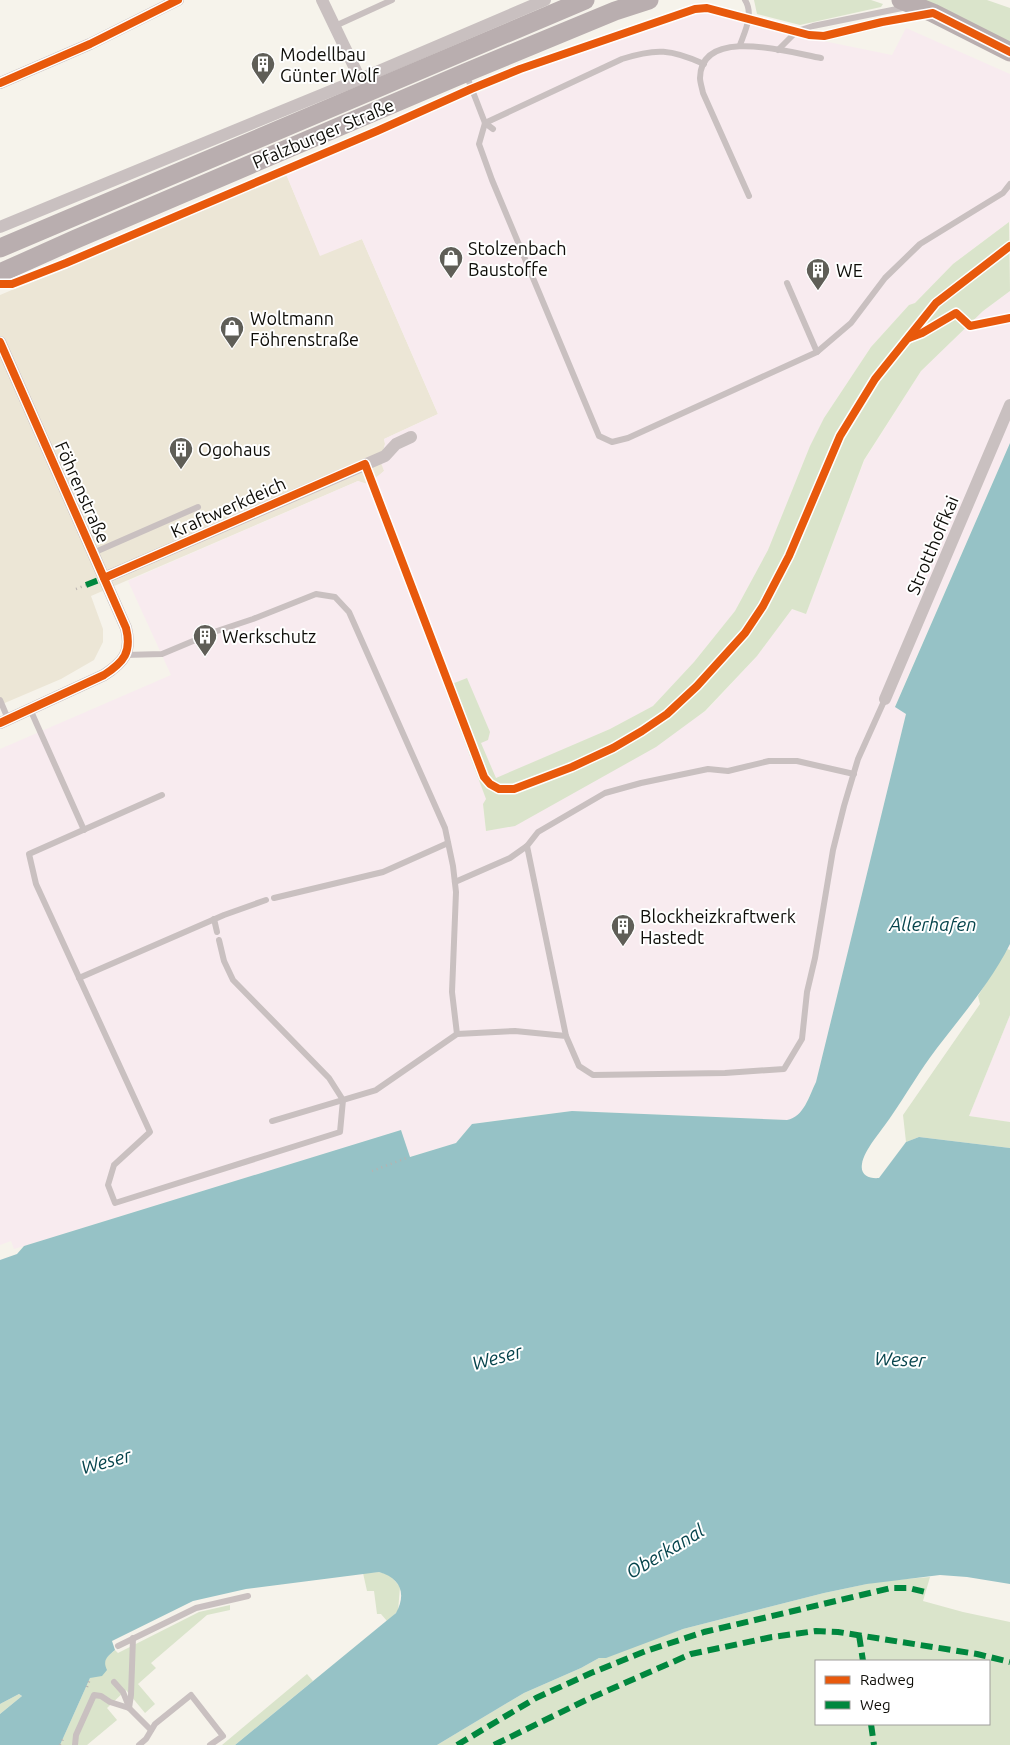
<svg xmlns="http://www.w3.org/2000/svg" width="1010" height="1745" font-family="Ubuntu,sans-serif">
	<style>
		.commercial { fill: #ece6d6 }
		.industrial { fill: #f8ebef }
		.green { fill: #dae4cb; fill-rule: evenodd }
		.water { fill: #96c2c6 }
		.lines { fill: none; stroke-linecap: round; stroke-linejoin: round }
		.path { stroke: #b8b2b0; stroke-width: 2.5; stroke-dasharray: 1 4; stroke-linecap: butt }
		.lane { stroke: #c9c0c0; stroke-width: 6 }
		.street { stroke: #c9c0c0; stroke-width: 12 }
		.primary { stroke: #b9aeaf; stroke-width: 19 }
		.quiet { stroke: #00873e; stroke-width: 6; stroke-dasharray: 12 6; stroke-linecap: butt }
		.cycleway-casing { stroke: #fff; stroke-width: 11 }
		.cycleway { stroke: #e8590c; stroke-width: 8 }
		.labels { text-anchor: middle; dominant-baseline: central; stroke-width: 4; stroke-linejoin: round; paint-order: stroke }
		.poi-label { font-size: 18px; fill: #0e0d08; stroke: #fff; text-anchor: start }
		.street-label { font-size: 18px; fill: #0e0d08; stroke: #fff }
		.water-label { font-size: 19px; font-style: italic; fill: #06444c; stroke: #fff }
	</style>
	<rect width="100%" height="100%" fill="#f6f3eb"/>
	<path class="commercial" d="M 286,174 L 320,255 L 362,239 L 438,414 L 384,439 L 385,444 L 383,452 L 384,471 L 368,485 L 358,481 L 91,596 L 103,629 L 103,642 L 94,660 L 61,679 L 0,705 L 0,295 Z"/>
	<g class="industrial">
		<path d="M 698,12 L 728,17 L 828,42 L 892,55 L 906,28 L 1010,74 L 1010,223 L 1009,222 L 953,264 L 915,303 L 909,305 L 871,347 L 824,418 L 810,446 L 768,550 L 735,611 L 694,662 L 653,706 L 610,729 L 495,779 L 481,743 L 467,678 L 444,687 L 486,799 L 483,805 L 486,831 L 706,711 L 757,656 L 792,609 L 806,614 L 864,461 L 921,371 L 983,311 L 1010,291 L 1010,443 L 895,706 L 906,714 L 816,1082 L 804,1107 L 799,1115 L 794,1119 L 787,1120 L 572,1111 L 538,1115 L 472,1124 L 456,1143 L 409,1157 L 401,1130 L 14,1249 L 11,1241 L 0,1245 L 0,749 L 171,675 L 128,581 L 358,481 L 368,484 L 384,471 L 378,455 L 383,452 L 385,444 L 384,439 L 438,414 L 362,239 L 320,256 L 286,174 L 567,55 Z"/>
		<path d="M 1010,1015 L 1010,1122 L 969,1116 Z"/>
	</g>
	<g class="green">
		<path d="M 754,0 L 871,0 L 883,4 L 881,7 L 800,25 L 757,14 Z"/>
		<path d="M 912,0 L 987,0 L 1010,8 L 1010,43 Z"/>
		<path d="M 1009,222 L 1010,291 L 983,311 L 921,371 L 864,460 L 806,614 L 792,609 L 757,656 L 705,711 L 656,747 L 515,826 L 486,831 L 483,804 L 486,799 L 444,687 L 467,678 L 490,732 L 488,740 L 481,743 L 496,778 L 610,729 L 653,706 L 694,662 L 735,611 L 768,550 L 810,446 L 824,418 L 871,347 L 909,305 L 915,303 L 953,264 Z"/>
		<path d="M 1007,949 L 1010,950 L 1010,1015 L 969,1116 L 1010,1122 L 1010,1148 L 919,1137 L 906,1142 L 903,1115 L 980,1004 L 978,996 Z"/>
		<path d="M 379,1572 L 390,1575 L 400,1587 L 398,1611 L 387,1621 L 381,1614 L 377,1614 L 374,1591 L 367,1591 L 363,1573 Z"/>
		<path d="M 930,1577 L 923,1601 L 963,1612 L 1010,1622 L 1010,1745 L 437,1745 L 524,1693 L 581,1668 L 599,1658 L 683,1629 L 824,1593 L 881,1581 ZM 816,1661 L 989,1661 L 989,1724 L 816,1724 Z"/>
		<path d="M 230,1605 L 230,1610 L 207,1615 L 151,1663 L 156,1668 L 138,1684 L 155,1704 L 145,1713 L 126,1690 L 107,1708 L 117,1720 L 87,1745 L 60,1745 L 90,1678 L 104,1665 L 106,1658 L 115,1650 L 118,1653 L 199,1612 Z"/>
		<path d="M 307,1674 L 313,1681 L 235,1745 L 222,1745 Z"/>
		<path d="M 19,1694 L 22,1696 L 0,1714 L 0,1704 Z"/>
	</g>
	<path class="water" d="M 1010,443 L 1010,944 C 991,982 963,1014 937,1048 C 920,1070 906,1095 890,1118 C 882,1130 864,1150 862,1164 C 860,1175 869,1179 879,1178 L 906,1142 L 919,1137 L 1010,1148 L 1010,1584 L 967,1577 L 940,1575 L 867,1584 L 824,1593 L 683,1629 L 606,1658 L 599,1658 L 581,1668 L 524,1693 L 437,1745 L 235,1745 L 396,1613 C 407,1593 400,1578 379,1572 L 246,1589 L 193,1601 L 112,1641 L 115,1650 C 108,1656 102,1660 107,1670 L 102,1676 L 90,1678 L 60,1745 L 0,1745 L 0,1714 L 22,1696 L 19,1694 L 0,1704 L 0,1260 L 17,1254 L 24,1246 L 401,1130 L 410,1157 L 456,1143 L 472,1124 L 572,1111 L 787,1120 C 804,1117 809,1096 816,1082 L 906,714 L 895,707 Z"/>
	<g class="lines">
		<g class="path">
			<path d="M 76,589 L 86,585"/>
			<path d="M 372,1171 L 409,1157"/>
			<path d="M 87,1687 L 90,1679"/>
			<path d="M 60,1745 L 64,1737"/>
		</g>
		<g class="lane">
			<path d="M 335,26 L 392,0"/>
			<path d="M 740,45 C 745,31 754,14 745,0"/>
			<path d="M 778,50 L 797,31 L 813,26 L 907,7"/>
			<path d="M 466,74 L 485,123 L 493,129"/>
			<path d="M 485,123 L 479,144 L 492,180 L 599,436 L 612,442 L 628,438 L 817,352 L 851,323 L 885,278 L 920,244 L 1003,193 L 1010,184"/>
			<path d="M 485,123 L 622,59 C 656,48 671,49 704,64"/>
			<path d="M 749,196 L 703,93 C 702,88 700,82 700,78 C 701,25 792,53 821,58"/>
			<path d="M 787,283 L 817,352"/>
			<path d="M 93,553 L 198,507"/>
			<path d="M 125,655 L 162,654 L 217,631 L 253,619 L 316,594 L 335,597 L 349,612 L 445,828 L 453,866 L 456,892 L 452,992 L 457,1034"/>
			<path d="M 0,700 L 8,719"/>
			<path d="M 30,709 L 84,830"/>
			<path d="M 162,795 L 29,854 L 36,884 L 150,1132 L 114,1165 L 108,1185 L 115,1203 L 340,1132 L 343,1100 L 329,1078 L 233,980 L 224,961 L 219,940"/>
			<path d="M 527,846 L 566,1036"/>
			<path d="M 455,882 L 510,858 L 527,846 L 538,832 L 605,793 L 641,783 L 708,769 L 728,771 L 769,761 L 797,761 L 854,774"/>
			<path d="M 274,898 L 383,872 L 448,843"/>
			<path d="M 214,919 L 217,932"/>
			<path d="M 79,978 L 224,915 L 266,900"/>
			<path d="M 272,1121 L 376,1090 L 457,1034 L 515,1031 L 566,1036 L 579,1066 L 593,1075 L 725,1073 L 784,1069 L 802,1039 L 807,992 L 815,958 L 833,850 L 844,806 L 858,759 L 885,699"/>
			<path d="M 118,1646 L 196,1608 L 248,1596"/>
			<path d="M 114,1682 L 123,1692 L 129,1707"/>
			<path d="M 129,1708 L 131,1695 L 133,1638"/>
			<path d="M 75,1745 L 76,1735 L 94,1695 L 101,1696 L 110,1702 L 129,1708 L 151,1730"/>
			<path d="M 139,1745 L 146,1739 L 155,1724 L 191,1695 L 223,1736 L 210,1745"/>
		</g>
		<g class="street">
			<path d="M 322,0 L 360,79"/>
			<path d="M 0,83 L 90,44 L 178,0"/>
			<path d="M 0,227 L 360,79 L 545,0"/>
			<path d="M 0,342 L 126,628 C 132,652 124,662 104,675 L 0,723"/>
			<path d="M 104,578 L 385,456 L 396,444 L 411,437"/>
			<path d="M 885,699 L 1010,405"/>
		</g>
		<g class="primary">
			<path d="M 901,0 L 933,13 L 1010,52"/>
			<path d="M 0,248 L 585,0"/>
			<path d="M 0,273 L 76,239 L 465,73 L 615,11 L 649,0"/>
		</g>
		<g class="quiet">
			<path d="M 86,585 L 104,578"/>
			<path d="M 859,1635 L 863,1661"/>
			<path d="M 871,1724 L 874,1745"/>
			<path d="M 457,1745 L 536,1698 L 591,1673 L 646,1651 L 704,1632 L 891,1588 L 909,1588 L 925,1592"/>
			<path d="M 494,1745 L 586,1700 L 691,1654 L 772,1637 L 816,1631 L 838,1632 L 977,1654 L 1010,1662"/>
		</g>
		<g class="cycleway-casing">
			<g id="cycleway">
				<path d="M 0,83 L 90,44 L 178,0"/>
				<path d="M 0,284 L 12,284 L 66,263 L 377,131 L 471,89 L 520,69 L 695,9 L 707,8 L 809,35 L 824,36 L 882,22 L 933,13 L 1010,52"/>
				<path d="M 909,338 L 922,333 L 956,313 L 970,326 L 1010,318"/>
				<path d="M 0,342 L 126,628 C 132,652 124,662 104,675 L 0,723"/>
				<path d="M 104,578 L 365,464 L 484,777 L 490,784 L 499,789 L 514,789 L 572,767 L 613,748 L 642,731 L 667,714 L 697,686 L 745,633 L 763,606 L 789,556 L 840,436 L 875,379 L 936,303 L 1010,246"/>
			</g>
		</g>
		<use href="#cycleway" class="cycleway"/>
	</g>
	<defs>
		<g id="building-pin" transform="scale(1.25)"><path d="M0 17L-7.5 6A9.5 9.5 0 1 1 7.5 6Z" fill="#5f5e57" stroke="#fff"/><path d="M-4-6H4V6H1V3H-1V6H-4ZM-2.5-4.3h1.7v1.8h-1.7ZM.8-4.3h1.7v1.8H.8ZM-2.5-1h1.7V.8h-1.7ZM.8-1h1.7V.8H.8Z" fill="#fff"/></g>
		<g id="shop-pin" transform="scale(1.25)"><path d="M0 17L-7.5 6A9.5 9.5 0 1 1 7.5 6Z" fill="#5f5e57" stroke="#fff"/><path d="M-5-2.5h2.3a2.7 3.5 0 0 1 5.4 0H5L5.5 6h-11ZM-1.5-2.5h3a1.5 2.3 0 0 0-3 0Z" fill="#fff"/></g>
	</defs>
	<g fill-rule="evenodd">
		<use href="#building-pin" x="263" y="64"/>
		<use href="#shop-pin" x="451" y="258"/>
		<use href="#building-pin" x="818" y="270"/>
		<use href="#shop-pin" x="232" y="328"/>
		<use href="#building-pin" x="181" y="449"/>
		<use href="#building-pin" x="205" y="636"/>
		<use href="#building-pin" x="623" y="926"/>
	</g>
	<g class="labels">
		<g class="poi-label">
			<text x="280" y="54">Modellbau<tspan x="280" dy="21">Günter Wolf</tspan></text>
			<text x="468" y="248">Stolzenbach<tspan x="468" dy="21">Baustoffe</tspan></text>
			<text x="836" y="270">WE</text>
			<text x="250" y="318">Woltmann<tspan x="250" dy="21">Föhrenstraße</tspan></text>
			<text x="198" y="449">Ogohaus</text>
			<text x="222" y="636">Werkschutz</text>
			<text x="640" y="916">Blockheizkraftwerk<tspan x="640" dy="21">Hastedt</tspan></text>
		</g>
		<g class="street-label">
			<text transform="translate(323 133) rotate(-23)">Pfalzburger Straße</text>
			<text transform="translate(83 492) rotate(66)">Föhrenstraße</text>
			<text transform="translate(228 507) rotate(-24)">Kraftwerkdeich</text>
			<text transform="translate(932 545) rotate(-67)">Strotthoffkai</text>
		</g>
		<g class="water-label">
			<text x="933" y="924">Allerhafen</text>
			<text transform="translate(497 1357) rotate(-15)">Weser</text>
			<text transform="translate(900 1359) rotate(2)">Weser</text>
			<text transform="translate(106 1461) rotate(-15)">Weser</text>
			<text transform="translate(665 1551) rotate(-31)">Oberkanal</text>
		</g>
	</g>
	<rect x="815" y="1660" width="175" height="65" fill="#ffffff" stroke="#9f9e9c"/>
	<rect x="825" y="1676" width="25" height="8" fill="#e8590c" stroke="#9f9e9c"/>
	<text x="860" y="1685" font-size="15" fill="#0e0d08">Radweg</text>
	<rect x="825" y="1701" width="25" height="8" fill="#00873e" stroke="#9f9e9c"/>
	<text x="860" y="1710" font-size="15" fill="#0e0d08">Weg</text>
</svg>
